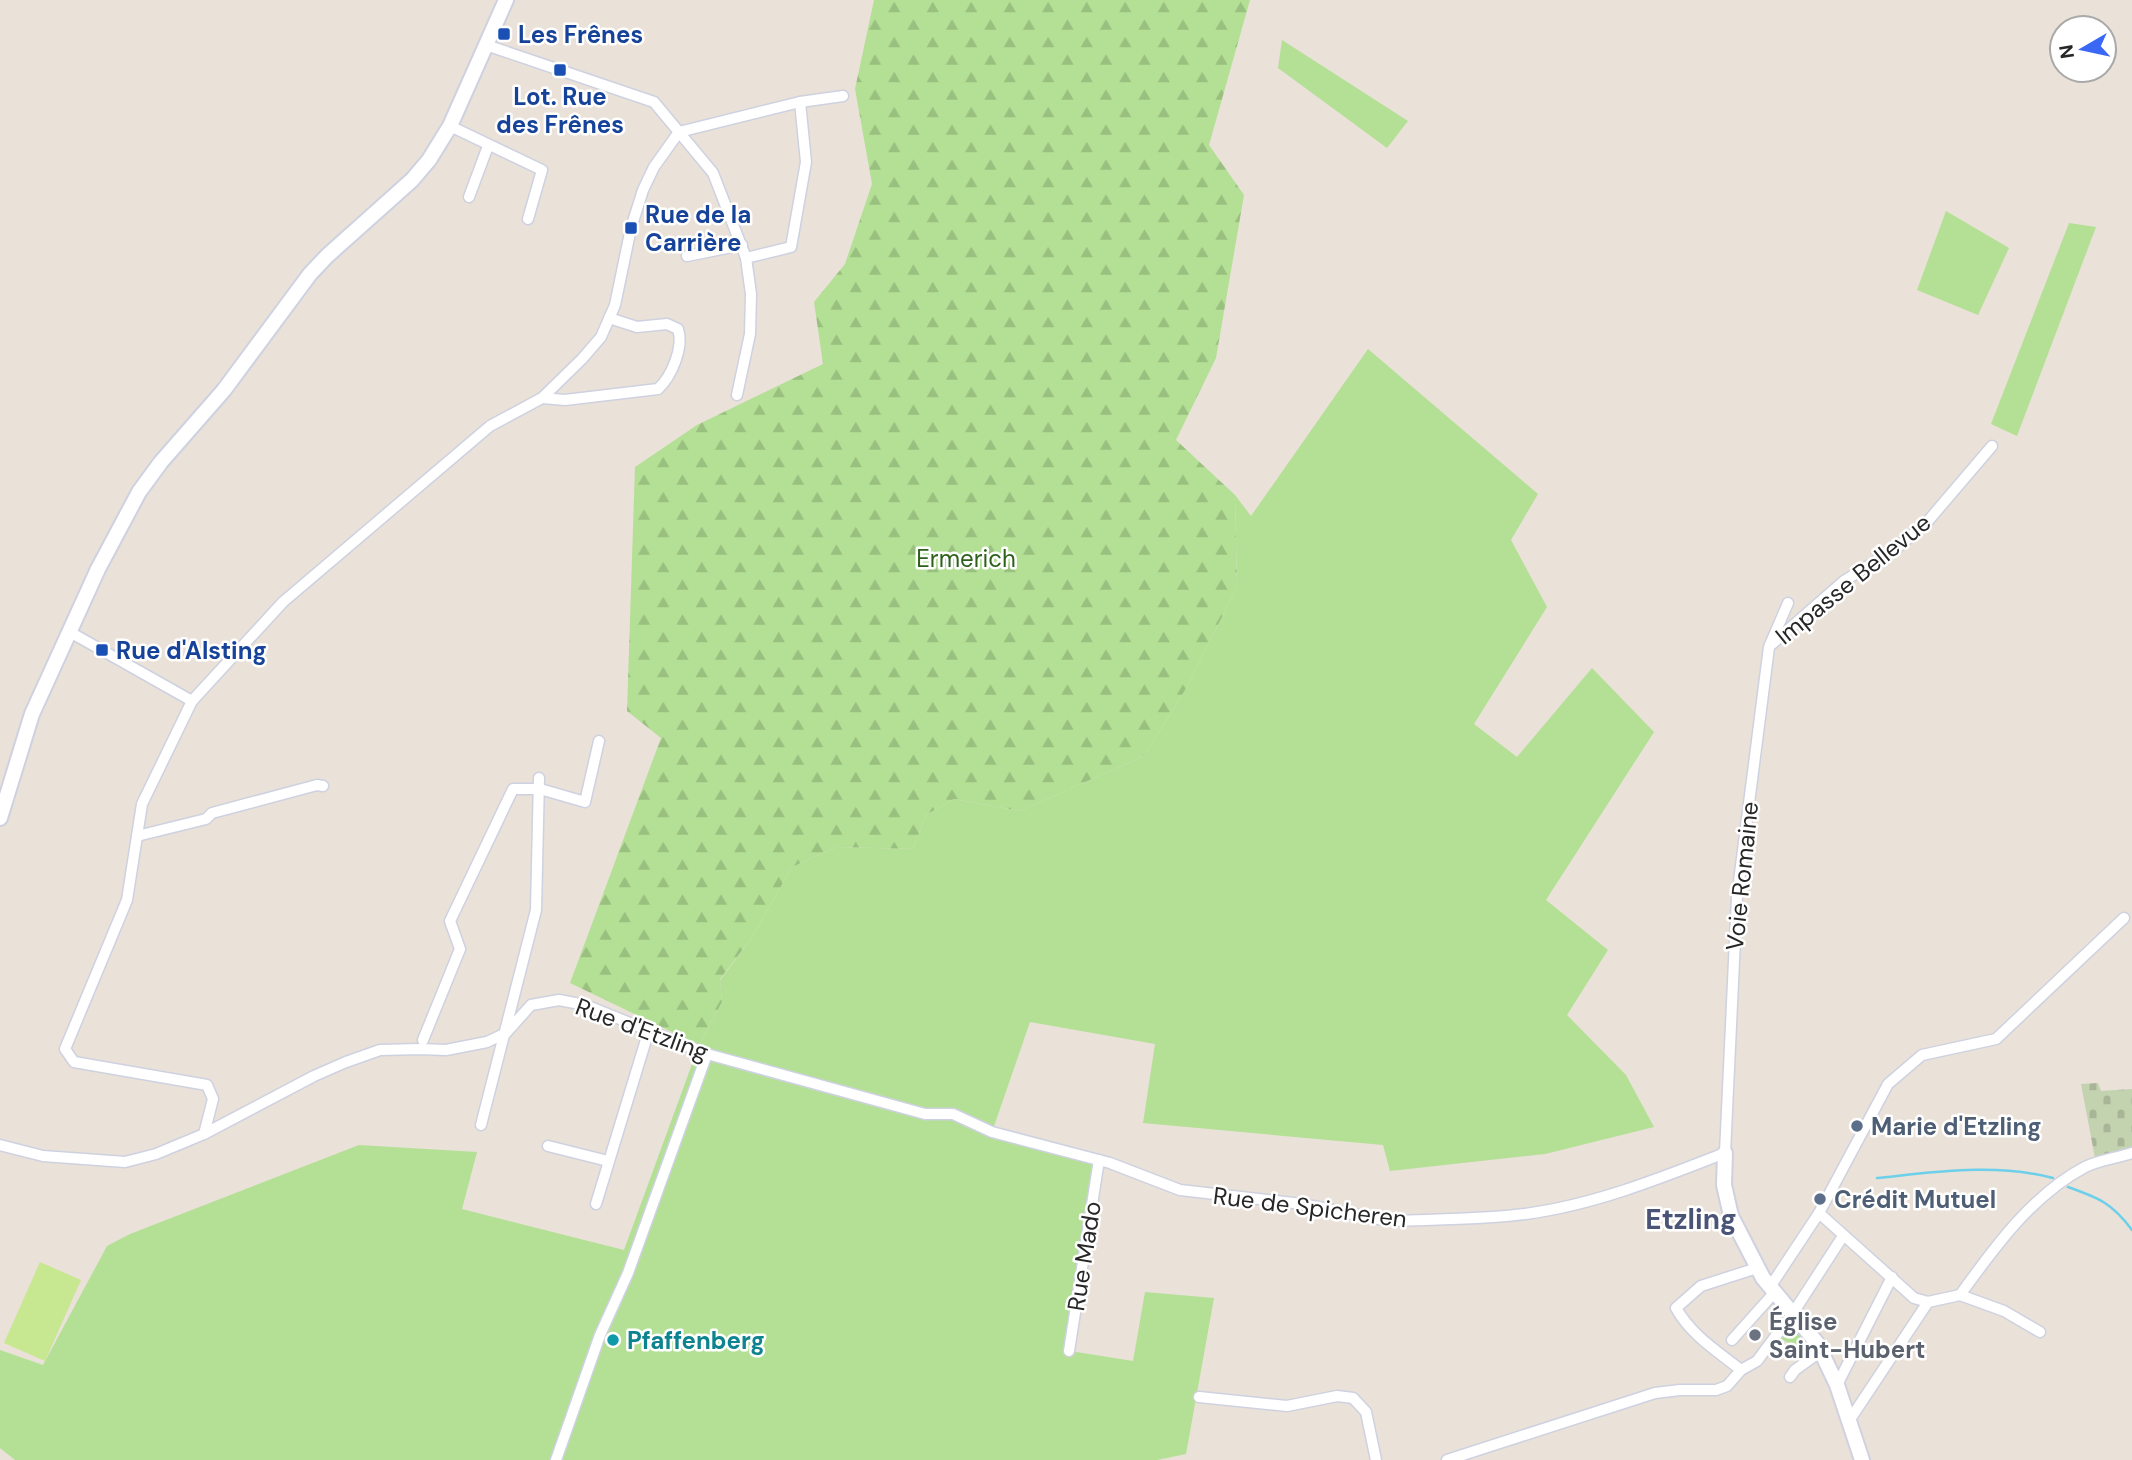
<svg xmlns="http://www.w3.org/2000/svg" width="2132" height="1460" font-family="'DM Sans',sans-serif">
	<style>
		.grass { fill: #b3e095 }
		.forest { fill: url(#forest-firs) }
		.cemetery { fill: url(#cemetery-stones) }
		.park { fill: url(#park-tufts) }
		.pitch { fill: #c8e791 }
		.lines { fill: none; stroke-linecap: round; stroke-linejoin: round }
		.stream { stroke: #6cd0eb; stroke-width: 2.5 }
		.street-casing { stroke: #ced2e0; stroke-width: 13 }
		.secondary-casing { stroke: #ced2e0; stroke-width: 18 }
		.street { stroke: #fff; stroke-width: 10 }
		.secondary { stroke: #fff; stroke-width: 14 }
		.transit-dot { fill: #1a4fb4; stroke: #fff; stroke-width: 2.5 }
		.service-dot { fill: #5c6f8a; stroke: #fff; stroke-width: 2.5 }
		.worship-dot { fill: #6b7280; stroke: #fff; stroke-width: 2.5 }
		.culture-dot { fill: #0f9aa8; stroke: #fff; stroke-width: 2.5 }
		.labels { text-anchor: middle; dominant-baseline: central; stroke-width: 5; stroke-linejoin: round; paint-order: stroke }
		.transit-label { font-size: 24px; font-weight: bold; fill: #164399; stroke: #fff; text-anchor: start }
		.park-label { font-size: 24px; fill: #2d611a; stroke: #fff }
		.street-label { font-size: 24px; fill: #272727; stroke: #fff }
		.service-label { font-size: 24px; font-weight: bold; fill: #4e5e75; stroke: #fff; text-anchor: start }
		.worship-label { font-size: 24px; font-weight: bold; fill: #5b616d; stroke: #fff; text-anchor: start }
		.culture-label { font-size: 24px; font-weight: bold; fill: #0d838f; stroke: #fff; text-anchor: start }
		.quarter-label { font-size: 28px; font-weight: bold; fill: #495476; stroke: #fff }
	</style>
	<defs>
		<pattern id="forest-firs" width="22" height="20" patternUnits="userSpaceOnUse" patternTransform="scale(1.75)"><rect width="22" height="20" fill="#b3e095"/><path d="M5 1l3.5 6h-7zM16 11l3.5 6h-7z" fill="#9ac080"/></pattern>
		<pattern id="cemetery-stones" width="16" height="16" patternUnits="userSpaceOnUse" patternTransform="scale(1.75)"><rect width="16" height="16" fill="#c3d3b0"/><path d="M2 7V4a2 2 0 0 1 4 0v3zM10 15v-3a2 2 0 0 1 4 0v3z" fill="#a8b597"/></pattern>
		<pattern id="park-tufts" width="24" height="20" patternUnits="userSpaceOnUse" patternTransform="scale(1.75)"><rect width="24" height="20" fill="#b3e095"/><path d="M3 7l-1-3M5 7V3M7 7l1-3M15 17l-1-3M17 17v-4M19 17l1-3" fill="none" stroke="#9ac080"/></pattern>
	</defs>
	<rect width="100%" height="100%" fill="#eae1d8"/>
	<g class="grass">
		<path d="M 1282,40 L 1408,121 L 1387,148 L 1278,68 Z"/>
		<path d="M 1946,211 L 2009,248 L 1978,315 L 1917,290 Z"/>
		<path d="M 2069,223 L 2096,227 L 2017,436 L 1991,424 Z"/>
		<path d="M 1368,349 L 1538,494 L 1511,540 L 1547,607 L 1474,724 L 1517,757 L 1592,668 L 1654,732 L 1546,900 L 1608,950 L 1567,1015 L 1626,1075 L 1654,1127 L 1545,1154 L 1390,1171 L 1383,1145 L 1143,1123 L 1155,1044 L 1030,1022 L 992,1132 L 1099,1160 L 1070,1351 L 1133,1361 L 1145,1292 L 1214,1298 L 1186,1454 L 1157,1460 L 15,1460 L 0,1448 L 0,1350 L 43,1365 L 107,1246 L 130,1234 L 359,1145 L 477,1152 L 462,1209 L 624,1250 L 699,1045 L 722,1002 L 720,980 L 751,939 L 792,867 L 837,847 L 913,849 L 926,815 L 954,799 L 1020,811 L 1144,756 L 1187,687 L 1237,587 L 1235,495 L 1251,516 Z"/>
	</g>
	<path class="forest" d="M 874,0 L 1250,0 L 1209,145 L 1244,195 L 1216,358 L 1176,440 L 1235,495 L 1237,587 L 1187,687 L 1144,756 L 1020,811 L 954,799 L 926,815 L 913,849 L 837,847 L 792,867 L 751,939 L 720,979 L 722,1002 L 699,1045 L 570,983 L 661,738 L 627,711 L 635,467 L 697,425 L 823,364 L 814,302 L 845,264 L 872,184 L 855,89 Z"/>
	<path class="cemetery" d="M 2098,1083 L 2101,1091 L 2132,1089 L 2132,1147 L 2095,1158 L 2081,1084 Z"/>
	<path class="park" d="M 1791,1322 L 1813,1349 L 1806,1355 L 1799,1348 L 1781,1339 Z"/>
	<path class="pitch" d="M 40,1262 L 81,1280 L 45,1361 L 4,1343 Z"/>
	<g class="lines">
		<g class="stream">
			<path d="M 1877,1178 C 1936,1172 1995,1163 2053,1178"/>
			<path d="M 2068,1187 C 2099,1198 2112,1203 2132,1230"/>
		</g>
		<g class="street-casing">
			<g id="street">
				<path d="M 486,45 L 654,102 L 713,173 L 746,258 L 751,294 L 750,334 L 737,395"/>
				<path d="M 450,126 L 542,170 L 528,219"/>
				<path d="M 679,132 L 800,102 L 843,96"/>
				<path d="M 469,197 L 488,146"/>
				<path d="M 687,256 L 742,245"/>
				<path d="M 746,258 L 791,247 L 806,162 L 800,102"/>
				<path d="M 542,398 L 565,400 L 658,389 C 672,376 684,347 678,329 L 667,324 L 637,327 L 609,318"/>
				<path d="M 68,631 L 192,701 L 283,602 L 490,426 L 542,398 L 582,359 L 601,337 L 615,305 L 631,228 L 643,190 L 654,167 L 679,132"/>
				<path d="M 1772,644 L 1844,581 L 1897,548 L 1928,521 L 1992,446"/>
				<path d="M 192,701 L 142,804 L 127,900 L 65,1049 L 74,1062 L 207,1085 L 213,1099 L 204,1134"/>
				<path d="M 137,836 L 206,819 L 212,813 L 317,785 L 323,786"/>
				<path d="M 423,1040 L 460,949 L 450,921 L 513,789 L 540,789 L 585,802 L 599,741"/>
				<path d="M 481,1125 L 536,910 L 539,778"/>
				<path d="M 0,1145 L 43,1156 L 125,1162 L 156,1154 L 204,1134 L 314,1076 L 346,1062 L 380,1050 L 420,1049 L 446,1050 L 487,1042 L 506,1033 L 531,1005 L 559,1000 L 585,1005 L 707,1054 L 925,1114 L 953,1114 L 992,1132 L 1110,1163 L 1180,1190 L 1302,1204 L 1384,1220 L 1402,1221 C 1443,1219 1485,1219 1525,1214 C 1594,1205 1661,1178 1725,1153 L 1737,897 L 1769,647 L 1788,603"/>
				<path d="M 548,1146 L 608,1161"/>
				<path d="M 596,1204 L 649,1030"/>
				<path d="M 1819,1213 L 1914,1298 L 1928,1302 L 1960,1295 C 1994,1248 2032,1195 2085,1167 C 2099,1160 2117,1158 2132,1153"/>
				<path d="M 1770,1287 L 1819,1213 L 1888,1084 L 1922,1055 L 1996,1039 L 2124,918"/>
				<path d="M 1960,1295 L 2004,1311 L 2040,1332"/>
				<path d="M 1732,1340 L 1774,1293"/>
				<path d="M 1069,1351 L 1099,1160"/>
				<path d="M 1741,1370 C 1717,1351 1691,1335 1676,1308 L 1701,1286 L 1757,1268"/>
				<path d="M 1790,1377 L 1795,1370 L 1820,1352"/>
				<path d="M 1837,1385 L 1892,1277"/>
				<path d="M 1199,1397 L 1287,1406 L 1337,1396 L 1353,1398 L 1366,1412 L 1376,1460"/>
				<path d="M 1849,1421 L 1928,1302"/>
				<path d="M 556,1460 L 600,1335 L 628,1273 L 707,1054"/>
				<path d="M 1447,1460 L 1655,1393 L 1680,1390 L 1716,1390 L 1727,1386 L 1741,1370 L 1757,1361 L 1793,1313 L 1843,1236"/>
			</g>
		</g>
		<g class="secondary-casing">
			<g id="secondary">
				<path d="M 0,818 L 32,714 L 98,569 L 139,492 L 161,462 L 224,390 L 310,274 L 327,256 L 412,180 L 429,160 L 450,126 L 506,0"/>
				<path d="M 1725,1153 L 1724,1185 L 1731,1216 L 1763,1278 L 1817,1343 L 1837,1385 L 1862,1460"/>
			</g>
		</g>
		<use href="#street" class="street"/>
		<use href="#secondary" class="secondary"/>
	</g>
	<g class="transit-dot">
		<rect x="497" y="27" width="14" height="14" rx="3.5"/>
		<rect x="553" y="63" width="14" height="14" rx="3.5"/>
		<rect x="624" y="221" width="14" height="14" rx="3.5"/>
		<rect x="95" y="643" width="14" height="14" rx="3.5"/>
	</g>
	<g class="service-dot">
		<circle cx="1857" cy="1126" r="7"/>
		<circle cx="1820" cy="1199" r="7"/>
	</g>
	<circle class="worship-dot" cx="1755" cy="1335" r="7"/>
	<circle class="culture-dot" cx="613" cy="1340" r="7"/>
	<g class="labels">
		<g class="transit-label">
			<text x="518" y="34">Les Frênes</text>
			<text x="560" y="96" text-anchor="middle">Lot. Rue<tspan x="560" dy="28">des Frênes</tspan></text>
			<text x="645" y="214">Rue de la<tspan x="645" dy="28">Carrière</tspan></text>
			<text x="116" y="650">Rue d'Alsting</text>
		</g>
		<g class="park-label">
			<text x="966" y="558">Ermerich</text>
		</g>
		<g class="street-label">
			<text transform="translate(1853 579) rotate(-39)">Impasse Bellevue</text>
			<text transform="translate(1742 876) rotate(-84)">Voie Romaine</text>
			<text transform="translate(642 1029) rotate(20)">Rue d'Etzling</text>
			<text transform="translate(1310 1207) rotate(7)">Rue de Spicheren</text>
			<text transform="translate(1084 1256) rotate(-81)">Rue Mado</text>
		</g>
		<g class="service-label">
			<text x="1871" y="1126">Marie d'Etzling</text>
			<text x="1834" y="1199">Crédit Mutuel</text>
		</g>
		<g class="worship-label">
			<text x="1769" y="1321">Église<tspan x="1769" dy="28">Saint-Hubert</tspan></text>
		</g>
		<g class="culture-label">
			<text x="627" y="1340">Pfaffenberg</text>
		</g>
		<g class="quarter-label">
			<text x="1691" y="1219">Etzling</text>
		</g>
	</g>
	<g transform="translate(2083 49) rotate(261)"><circle r="33" fill="#ffffff" stroke="#a9a9a9" stroke-width="2"/>
	<path d="M0-5L12 26L0 18L-12 26Z" fill="#3a68f5"/>
	<text y="-10" font-size="19" font-weight="bold" text-anchor="middle" fill="#272727">N</text>
	</g>
</svg>
